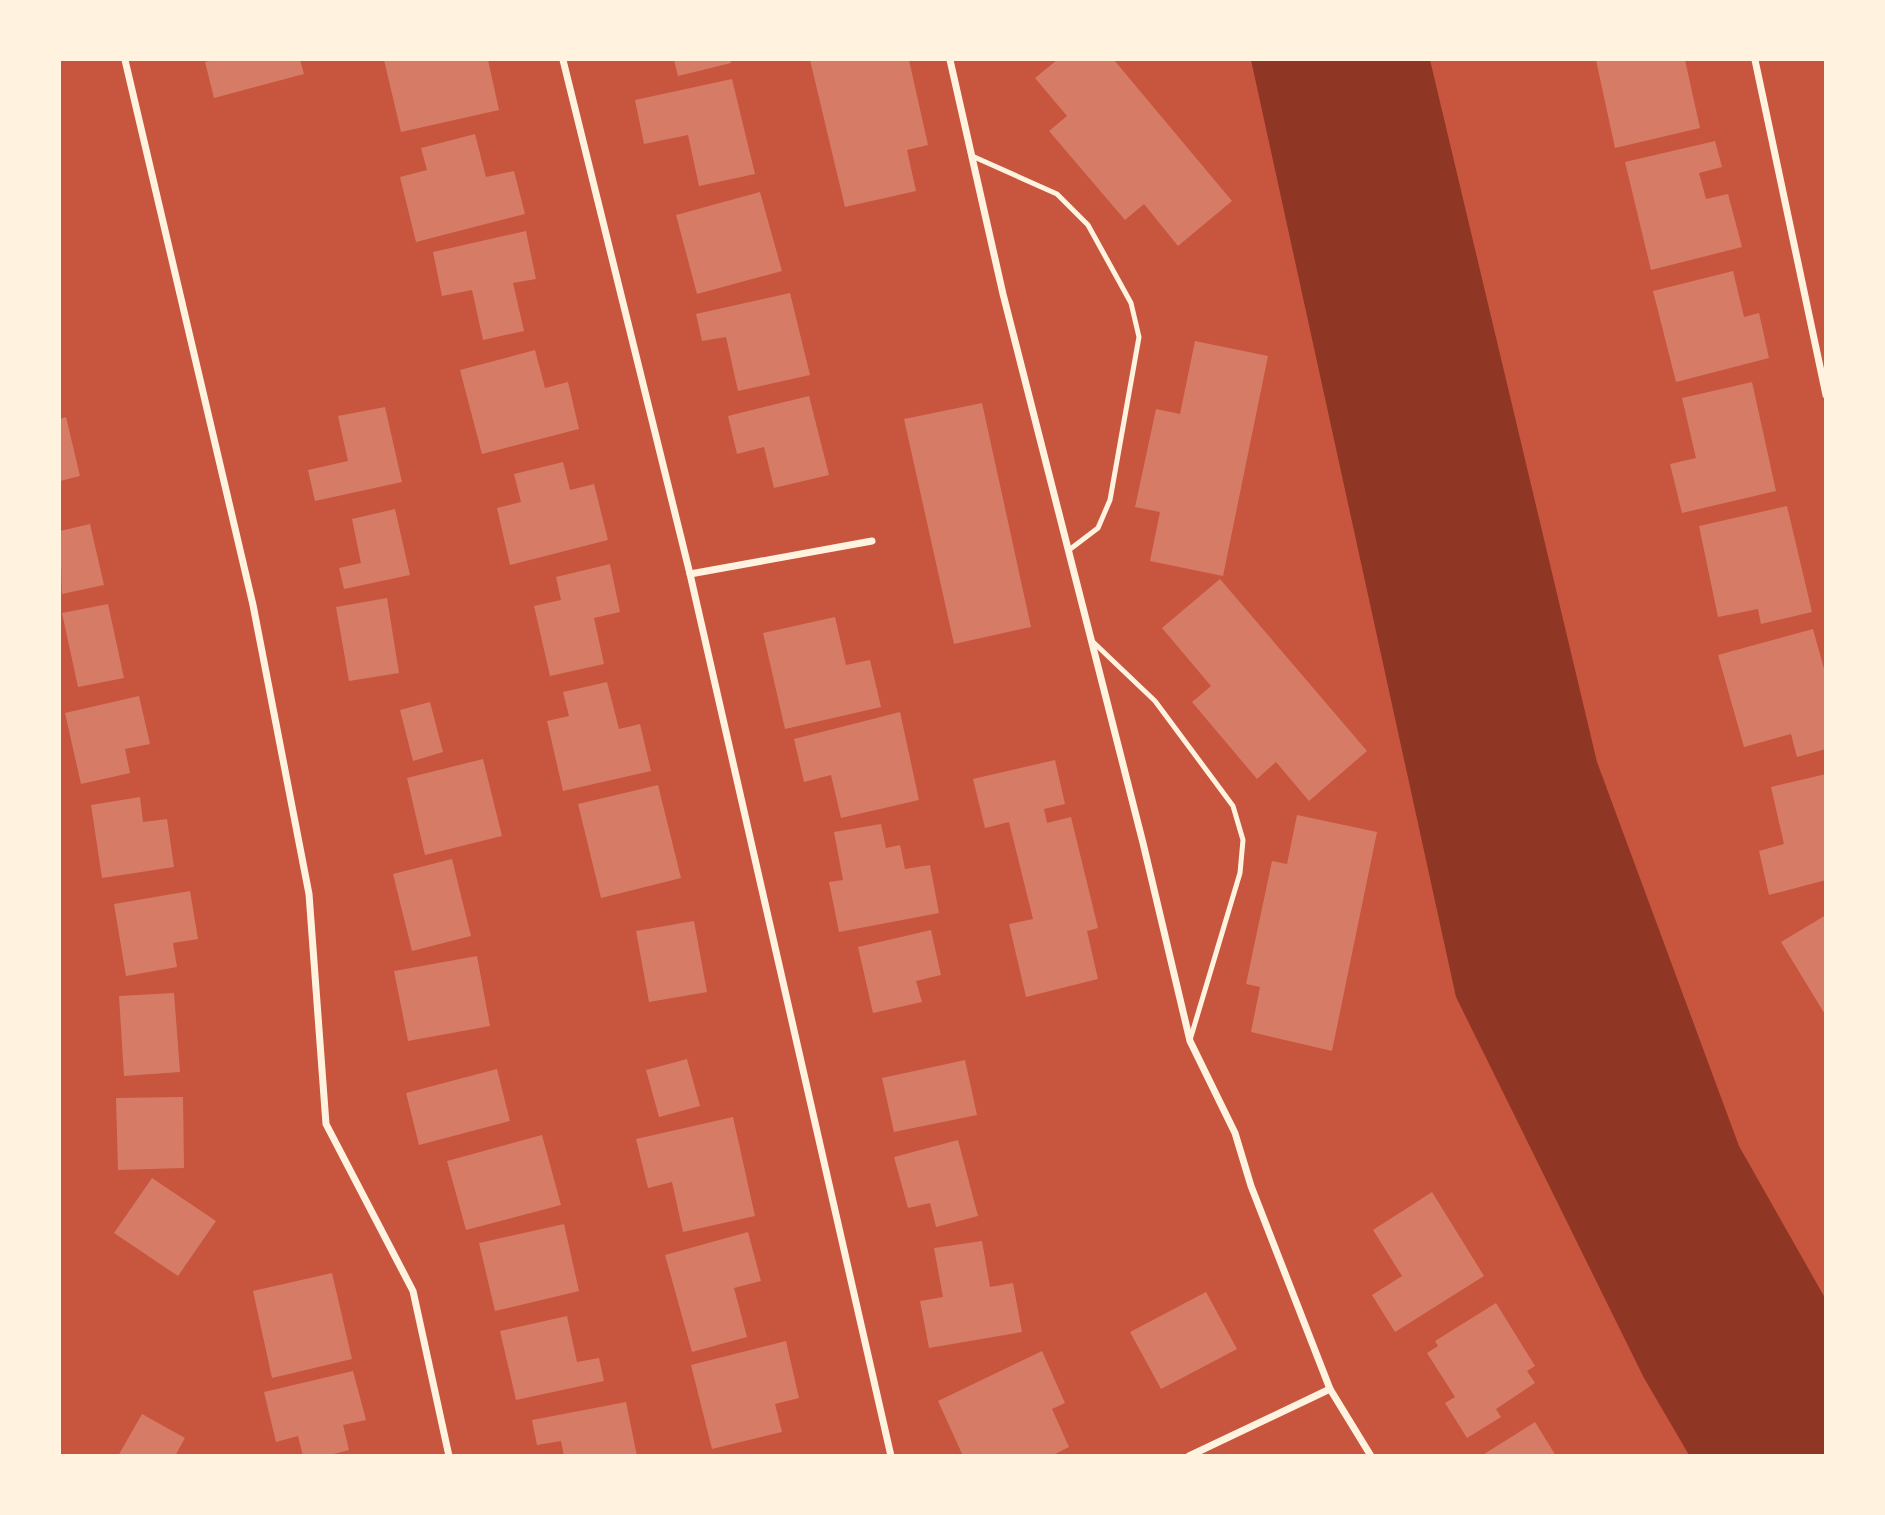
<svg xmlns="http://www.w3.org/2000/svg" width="1885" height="1515" font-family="'Nunito Sans',sans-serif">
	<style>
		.water { fill: #8f3625 }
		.building { fill: #d67c66 }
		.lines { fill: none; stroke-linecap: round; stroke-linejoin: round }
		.service { stroke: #fff3e0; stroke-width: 5 }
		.minor { stroke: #fff3e0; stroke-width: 7 }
	</style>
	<rect width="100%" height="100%" fill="#c8553d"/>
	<path class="water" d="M 1251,60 L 1430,60 L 1597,762 L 1739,1146 L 1825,1298 L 1825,1455 L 1689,1455 L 1644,1378 L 1456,997 Z"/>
	<g class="building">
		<path d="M 215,60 L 300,60 L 304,74 L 214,98 L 205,62 Z"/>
		<path d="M 384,60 L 488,60 L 499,110 L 401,132 Z"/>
		<path d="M 674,60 L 730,60 L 731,63 L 678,76 Z"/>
		<path d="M 810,60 L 909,60 L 928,145 L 907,150 L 916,191 L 845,207 Z"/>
		<path d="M 1057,60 L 1114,60 L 1232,201 L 1178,246 L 1144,204 L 1125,220 L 1049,131 L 1067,116 L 1035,78 Z"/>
		<path d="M 1596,60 L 1685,60 L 1700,128 L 1615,148 Z"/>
		<path d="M 732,79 L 755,174 L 699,186 L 688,135 L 644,144 L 635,100 Z"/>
		<path d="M 475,134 L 486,177 L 514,171 L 525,214 L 416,242 L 400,177 L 427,170 L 421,148 Z"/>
		<path d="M 1715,141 L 1722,167 L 1699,173 L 1706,199 L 1728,194 L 1742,247 L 1651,270 L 1625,162 Z"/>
		<path d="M 760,192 L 782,271 L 697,294 L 676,215 Z"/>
		<path d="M 526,231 L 536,279 L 513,283 L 524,331 L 483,340 L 472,290 L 442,296 L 433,252 Z"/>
		<path d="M 1733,271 L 1744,317 L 1759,313 L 1769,358 L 1676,382 L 1653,291 Z"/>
		<path d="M 790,293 L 810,375 L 738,391 L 726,337 L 702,341 L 696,314 Z"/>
		<path d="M 1195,341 L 1268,356 L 1223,576 L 1150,561 L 1160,512 L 1135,507 L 1156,409 L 1180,414 Z"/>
		<path d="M 535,350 L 545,388 L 568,382 L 579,429 L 482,454 L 460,370 Z"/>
		<path d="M 1752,382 L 1776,491 L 1682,513 L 1670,464 L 1696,458 L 1682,398 Z"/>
		<path d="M 809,396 L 829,475 L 774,488 L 764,447 L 737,454 L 728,416 Z"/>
		<path d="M 982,403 L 1031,627 L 954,644 L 904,419 Z"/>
		<path d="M 385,407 L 402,482 L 315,501 L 308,470 L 348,461 L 338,416 Z"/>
		<path d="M 66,417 L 80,476 L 60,481 L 60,419 Z"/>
		<path d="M 563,462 L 570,490 L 594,484 L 608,540 L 510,565 L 497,508 L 521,502 L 514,474 Z"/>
		<path d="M 1787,506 L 1812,612 L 1761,624 L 1758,609 L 1718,617 L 1699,526 Z"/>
		<path d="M 395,509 L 410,575 L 344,589 L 339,568 L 361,563 L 352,519 Z"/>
		<path d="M 90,524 L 104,585 L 62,594 L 60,531 Z"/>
		<path d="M 610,564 L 620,612 L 594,618 L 604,664 L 550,676 L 534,606 L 561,600 L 556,577 Z"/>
		<path d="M 1220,579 L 1367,751 L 1309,801 L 1276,762 L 1257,779 L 1192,702 L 1211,686 L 1162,628 Z"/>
		<path d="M 387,598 L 399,673 L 349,681 L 336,607 Z"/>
		<path d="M 108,604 L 124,678 L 78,687 L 62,613 Z"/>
		<path d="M 835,617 L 846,665 L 870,660 L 881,707 L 785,729 L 763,633 Z"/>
		<path d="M 1813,629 L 1826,676 L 1826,749 L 1797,757 L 1791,734 L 1744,747 L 1718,655 Z"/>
		<path d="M 607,682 L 619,729 L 640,724 L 651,771 L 563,791 L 547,721 L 569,716 L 563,692 Z"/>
		<path d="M 139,696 L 150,744 L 125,749 L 130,773 L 81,784 L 65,713 Z"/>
		<path d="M 430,702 L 443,752 L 413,761 L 400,710 Z"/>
		<path d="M 900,712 L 919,800 L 841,818 L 831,775 L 804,782 L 794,739 Z"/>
		<path d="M 483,759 L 502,836 L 425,855 L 407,778 Z"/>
		<path d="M 1055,760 L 1065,804 L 1044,809 L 1047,823 L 1071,817 L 1098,928 L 1087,931 L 1098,979 L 1026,997 L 1009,924 L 1033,919 L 1009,822 L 985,828 L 973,779 Z"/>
		<path d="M 1826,774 L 1826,880 L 1769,895 L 1759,851 L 1784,844 L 1771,787 Z"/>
		<path d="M 658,785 L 681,878 L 601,898 L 578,804 Z"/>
		<path d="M 140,797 L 143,822 L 167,819 L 174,867 L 102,878 L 91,805 Z"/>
		<path d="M 1297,815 L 1377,832 L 1332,1051 L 1251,1032 L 1260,987 L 1246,984 L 1272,861 L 1287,864 Z"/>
		<path d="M 881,824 L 886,848 L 900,845 L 905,869 L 930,865 L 939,913 L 839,932 L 829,882 L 843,880 L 834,832 Z"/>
		<path d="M 452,859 L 471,936 L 412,951 L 393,874 Z"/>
		<path d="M 190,891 L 198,939 L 173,943 L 177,967 L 126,976 L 114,904 Z"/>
		<path d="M 1826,915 L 1826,1016 L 1781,942 Z"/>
		<path d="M 694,921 L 707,992 L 649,1002 L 636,931 Z"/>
		<path d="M 931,930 L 941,975 L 916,981 L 922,1002 L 873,1013 L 858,947 Z"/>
		<path d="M 477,956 L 490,1026 L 408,1041 L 394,971 Z"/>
		<path d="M 174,993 L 180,1072 L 124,1076 L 119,996 Z"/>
		<path d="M 687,1059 L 700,1106 L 659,1117 L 646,1070 Z"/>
		<path d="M 965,1060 L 977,1115 L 894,1132 L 882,1078 Z"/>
		<path d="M 497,1069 L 510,1121 L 419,1145 L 406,1093 Z"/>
		<path d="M 183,1097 L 184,1168 L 118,1170 L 116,1098 Z"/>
		<path d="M 733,1117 L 755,1216 L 683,1232 L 672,1182 L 648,1188 L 636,1139 Z"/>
		<path d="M 542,1135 L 561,1205 L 466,1230 L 447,1161 Z"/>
		<path d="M 958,1140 L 978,1216 L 936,1227 L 930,1203 L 908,1208 L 894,1157 Z"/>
		<path d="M 152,1178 L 216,1221 L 178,1276 L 114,1233 Z"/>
		<path d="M 1432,1192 L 1484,1276 L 1395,1332 L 1372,1295 L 1402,1276 L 1373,1230 Z"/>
		<path d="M 564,1224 L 579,1291 L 495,1311 L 479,1243 Z"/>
		<path d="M 748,1232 L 761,1281 L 734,1288 L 747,1337 L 692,1352 L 665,1255 Z"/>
		<path d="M 982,1241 L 990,1287 L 1013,1283 L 1022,1332 L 929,1348 L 920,1301 L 943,1297 L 934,1248 Z"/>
		<path d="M 332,1273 L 352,1359 L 272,1378 L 253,1291 Z"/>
		<path d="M 1206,1292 L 1237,1349 L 1161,1389 L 1130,1332 Z"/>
		<path d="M 1496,1303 L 1535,1366 L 1527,1371 L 1535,1383 L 1496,1409 L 1501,1417 L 1467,1438 L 1445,1403 L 1455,1397 L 1427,1353 L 1438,1346 L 1435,1341 Z"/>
		<path d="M 567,1316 L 577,1362 L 599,1358 L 604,1381 L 516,1400 L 500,1331 Z"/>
		<path d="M 786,1341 L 799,1398 L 775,1404 L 782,1432 L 712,1449 L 691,1365 Z"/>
		<path d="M 1042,1351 L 1065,1403 L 1052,1409 L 1069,1447 L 1051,1456 L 963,1456 L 938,1401 Z"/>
		<path d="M 353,1371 L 366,1420 L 343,1425 L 349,1450 L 326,1456 L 303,1456 L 298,1436 L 276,1442 L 264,1392 Z"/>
		<path d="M 626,1402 L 637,1456 L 564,1456 L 561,1441 L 537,1445 L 532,1420 Z"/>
		<path d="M 142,1414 L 185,1438 L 175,1456 L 118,1456 Z"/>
		<path d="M 1535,1422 L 1556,1456 L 1481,1456 Z"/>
	</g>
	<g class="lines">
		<g class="service">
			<path d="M 972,156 L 1057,194 L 1088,225 L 1131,303 L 1139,337 L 1110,500 L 1098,528 L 1069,550"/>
			<path d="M 1091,640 L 1155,701 L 1233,806 L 1243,840 L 1240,873 L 1190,1040"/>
		</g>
		<g class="minor">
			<path d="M 125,60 L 253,605 L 309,894 L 326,1124 L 413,1291 L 449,1456"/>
			<path d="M 563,60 L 690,574 L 891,1456"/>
			<path d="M 950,60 L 1003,294 L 1143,843 L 1190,1041 L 1235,1133 L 1251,1186 L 1330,1389 L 1371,1456"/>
			<path d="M 1755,60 L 1826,395"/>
			<path d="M 690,574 L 872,541"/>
			<path d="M 1189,1456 L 1330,1389"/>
		</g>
	</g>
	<rect width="1885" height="1515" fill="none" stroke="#fff3e0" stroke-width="122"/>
</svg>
